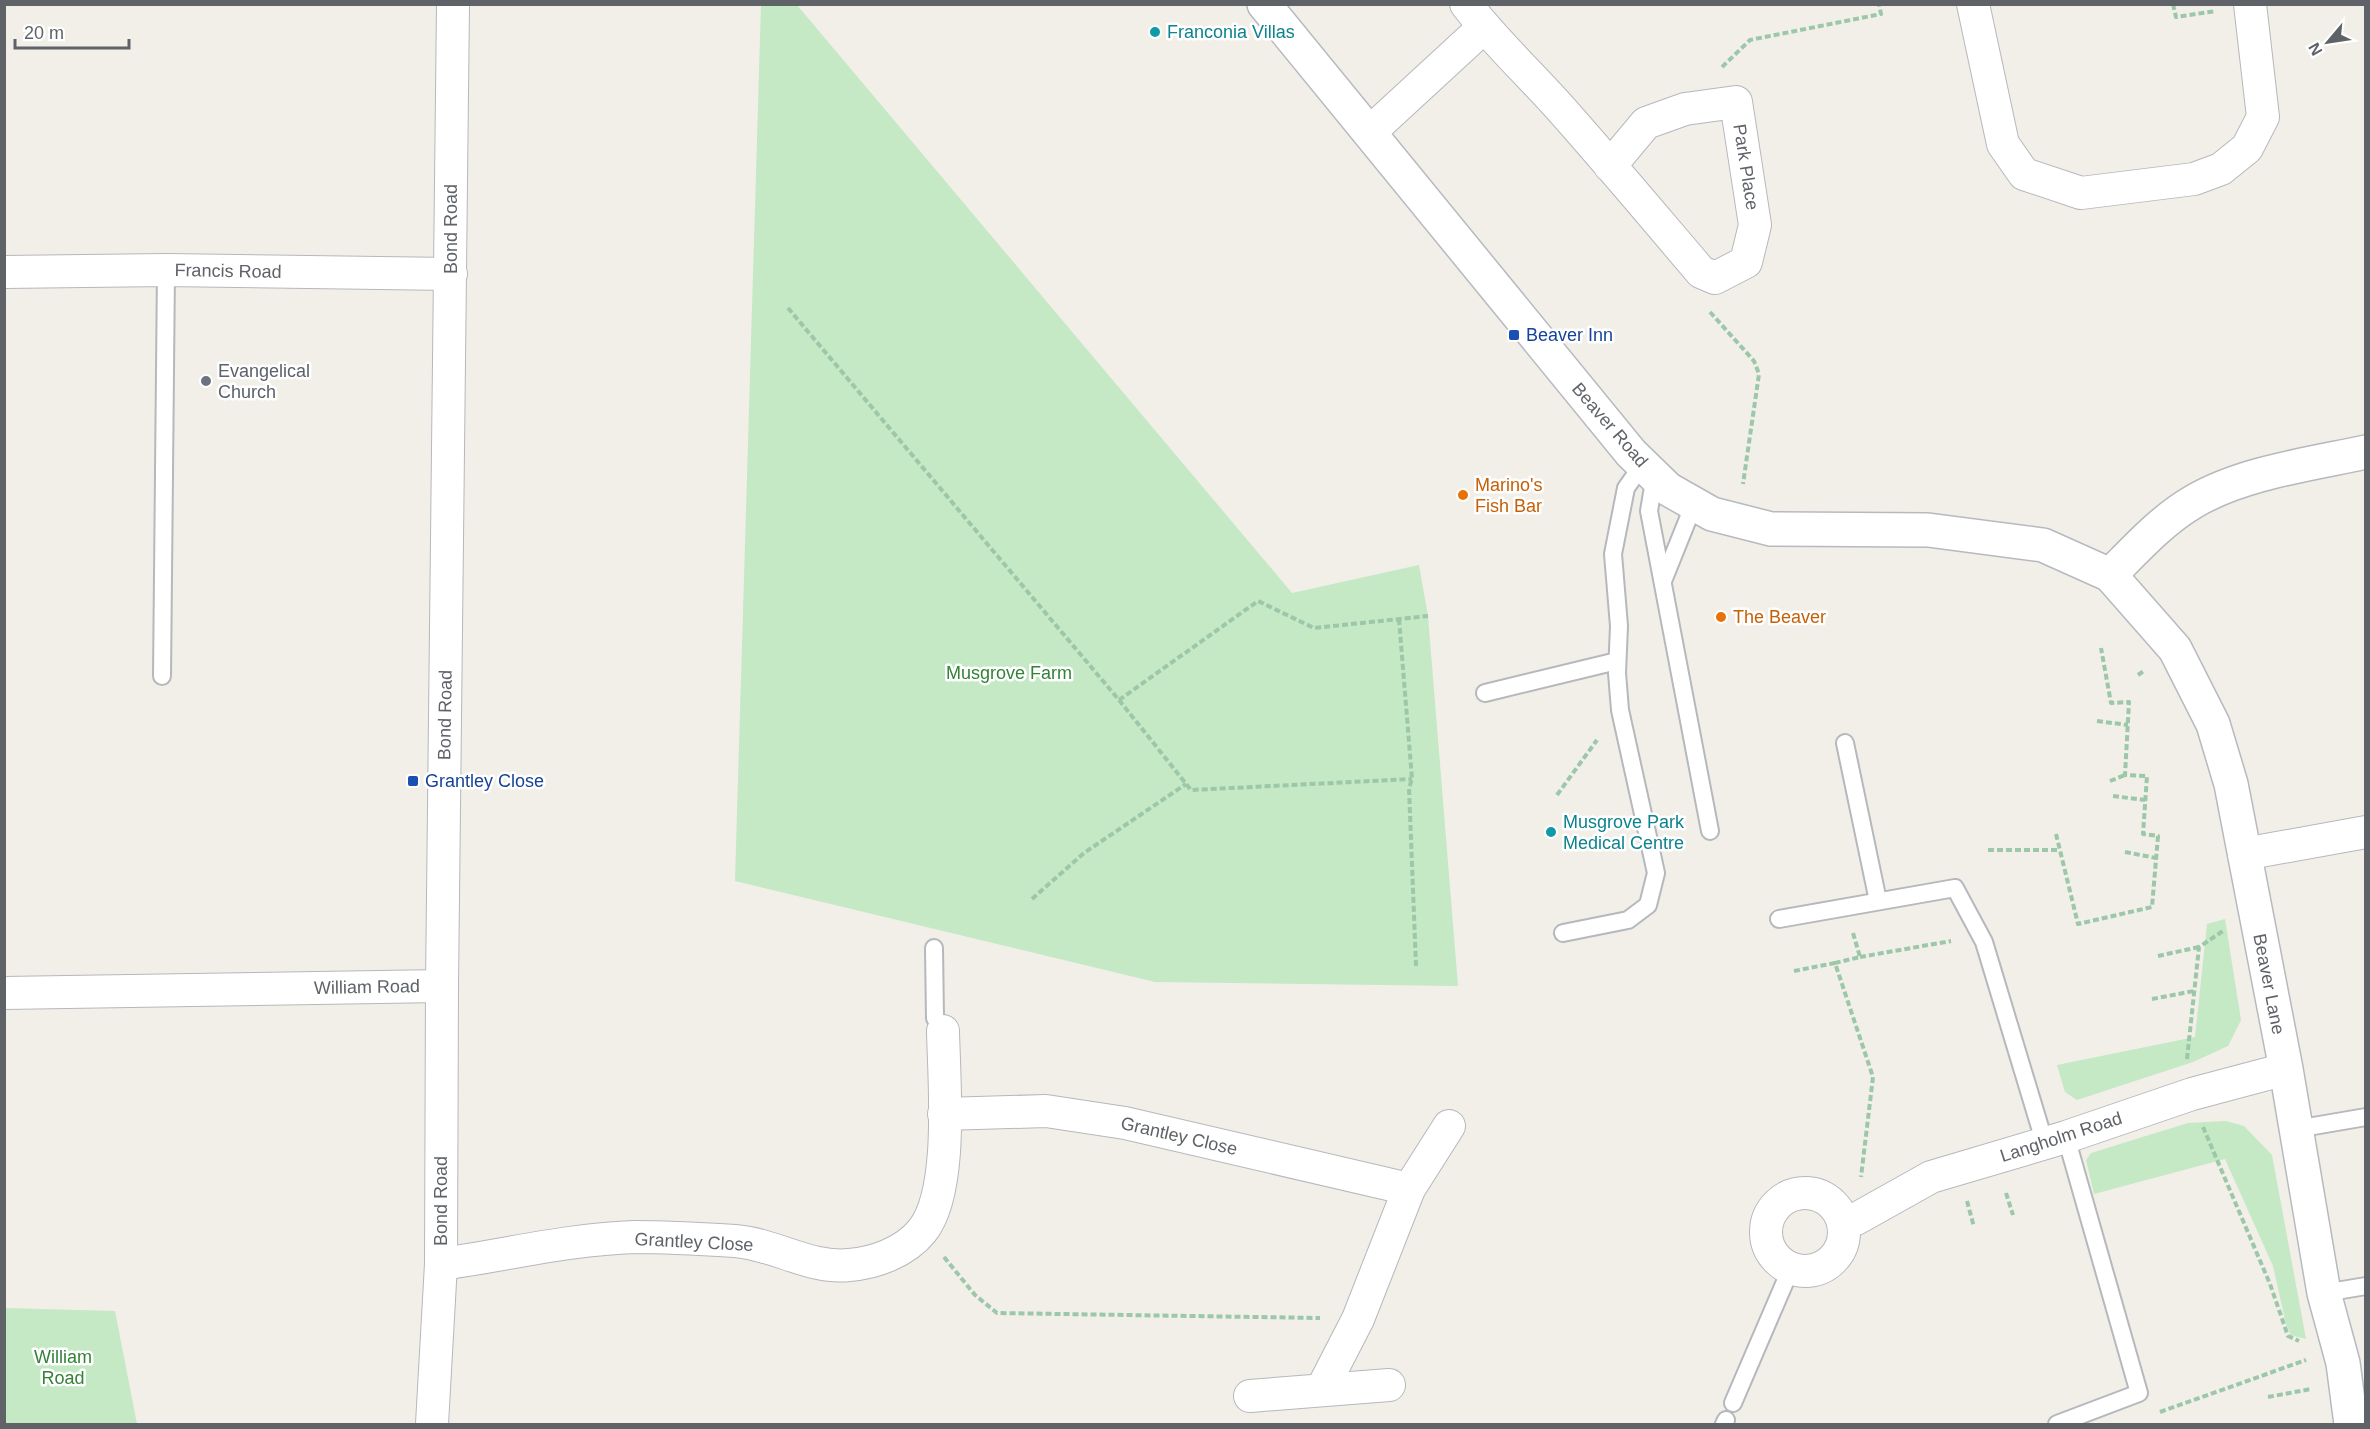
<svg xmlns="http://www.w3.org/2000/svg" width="2370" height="1429" font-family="Arial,sans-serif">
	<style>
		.green { fill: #c5e8c5 }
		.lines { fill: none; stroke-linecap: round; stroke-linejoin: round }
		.service-casing { stroke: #b5b8bc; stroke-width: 20 }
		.minor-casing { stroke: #b5b8bc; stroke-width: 34 }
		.tertiary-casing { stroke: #b5b8bc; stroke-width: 36 }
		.secondary-casing { stroke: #b6babf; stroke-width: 36 }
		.path { stroke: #9cc7a9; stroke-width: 4; stroke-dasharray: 6 3; stroke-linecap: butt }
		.service { stroke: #fff; stroke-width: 16 }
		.minor { stroke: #fff; stroke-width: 32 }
		.tertiary { stroke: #fff; stroke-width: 33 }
		.secondary { stroke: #fff; stroke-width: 33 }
		.culture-dot { fill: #0f9aa8; stroke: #fff; stroke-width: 2 }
		.transit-dot { fill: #1a4fb4; stroke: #fff; stroke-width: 2 }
		.worship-dot { fill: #6b7280; stroke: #fff; stroke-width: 2 }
		.food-dot { fill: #e8710a; stroke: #fff; stroke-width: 2 }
		.labels { text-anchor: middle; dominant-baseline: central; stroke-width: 5; stroke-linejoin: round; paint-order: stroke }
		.culture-label { font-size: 18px; fill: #0d838f; stroke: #fff; text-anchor: start }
		.street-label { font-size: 18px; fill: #5f6368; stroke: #fff }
		.transit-label { font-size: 18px; fill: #164399; stroke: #fff; text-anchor: start }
		.worship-label { font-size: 18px; fill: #5b616d; stroke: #fff; text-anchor: start }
		.food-label { font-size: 18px; fill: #c56008; stroke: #fff; text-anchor: start }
		.park-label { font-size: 18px; fill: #348238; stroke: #fff }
	</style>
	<rect width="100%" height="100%" fill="#f1efe8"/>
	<g class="green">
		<path d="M 761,5 L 797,5 L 1292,593 L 1419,565 L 1428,616 L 1458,986 L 1155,982 L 735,881 Z"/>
		<path d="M 2225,919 L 2241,1020 L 2228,1046 L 2193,1062 L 2077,1100 L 2065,1092 L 2057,1065 L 2195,1037 L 2207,924 Z"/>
		<path d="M 2226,1121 L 2244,1126 L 2272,1155 L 2306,1339 L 2291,1335 L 2286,1324 L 2273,1266 L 2225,1159 L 2094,1194 L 2086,1160 L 2091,1153 L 2188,1123 Z"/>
		<path d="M 5,1308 L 115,1311 L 137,1424 L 5,1424 Z"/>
	</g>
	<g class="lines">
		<g class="service-casing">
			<g id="service">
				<path d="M 1655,475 L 1649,511 L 1710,831"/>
				<path d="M 1663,581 L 1694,504"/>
				<path d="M 162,676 L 166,270"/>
				<path d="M 1485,693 L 1617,661"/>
				<path d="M 1845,743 L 1878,901"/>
				<path d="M 1779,919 L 1955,888 L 1984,942 L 2045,1144"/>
				<path d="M 1563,933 L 1628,920 L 1648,905 L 1656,873 L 1620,710 L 1617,673 L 1619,626 L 1613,554 L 1626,488 L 1643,464"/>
				<path d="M 934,948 L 935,1018 L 943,1031"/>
				<path d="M 2296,1129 L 2366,1117"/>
				<path d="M 2324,1293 L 2366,1286"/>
				<path d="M 1733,1403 L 1791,1268"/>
				<path d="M 1724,1424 L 1726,1420"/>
				<path d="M 2057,1424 L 2139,1393 L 2066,1137"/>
			</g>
		</g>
		<g class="minor-casing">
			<g id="minor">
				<path d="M 1466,4 C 1495,42 1530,74 1561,109 C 1609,163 1655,218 1701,272 L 1715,278 L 1746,262 L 1755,225 L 1736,102 L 1685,109 L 1646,123 L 1610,166"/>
				<path d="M 1973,4 L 2003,144 L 2024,174 L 2081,193 L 2194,179 L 2221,169 L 2247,148 L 2263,117 L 2250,4"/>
				<path d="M 1370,132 L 1484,27"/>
				<path d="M 4,272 L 166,270 L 451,274"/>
				<path d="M 2244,854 L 2366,832"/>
				<path d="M 4,993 L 442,986"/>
				<path d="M 944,1114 L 1046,1111 L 1125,1123 L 1409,1189"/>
				<circle cx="1805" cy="1232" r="39"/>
				<path d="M 1843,1223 L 1856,1219 L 1931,1177 L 2066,1137 L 2192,1094 L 2286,1069"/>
				<path d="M 441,1264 C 505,1255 571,1239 635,1237 C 668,1237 702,1239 735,1241 C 775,1244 809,1269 849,1265 C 875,1263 905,1252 922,1231 C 954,1192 944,1081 943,1031"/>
				<path d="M 1322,1389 L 1358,1319 L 1409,1189 L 1449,1126"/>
				<path d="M 1250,1396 L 1389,1385"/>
				<path d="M 432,1424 L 441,1264 L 442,986 L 453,4"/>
			</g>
		</g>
		<g class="tertiary-casing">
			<path id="tertiary" d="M 2110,575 C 2136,549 2161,521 2193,502 C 2242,473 2310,464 2366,452"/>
		</g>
		<g class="secondary-casing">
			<path id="secondary" d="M 1264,4 L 1631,453 L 1668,489 L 1712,514 L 1771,529 L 1928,530 L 2043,545 L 2110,575 L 2175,649 L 2213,724 L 2231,784 L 2286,1069 L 2324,1293 L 2343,1363 L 2351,1424"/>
		</g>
		<g class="path">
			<path d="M 2173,4 L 2176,17 L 2216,11"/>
			<path d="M 1722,67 L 1750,40 L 1881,14 L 1879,4"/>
			<path d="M 788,308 L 1119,700 L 1191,790 L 1412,779"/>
			<path d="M 1710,312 L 1754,361 L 1759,374 L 1743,484"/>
			<path d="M 1399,619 L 1412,779 L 1409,788 L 1416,966"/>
			<path d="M 2138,675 L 2145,670"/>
			<path d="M 1119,700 L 1258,601 L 1314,628 L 1428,616"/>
			<path d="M 2097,721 L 2128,725"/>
			<path d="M 2110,781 L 2125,775"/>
			<path d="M 1557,795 L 1597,740"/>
			<path d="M 2113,796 L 2145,800"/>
			<path d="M 2056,834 L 2078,924 L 2152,907 L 2158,836 L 2143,834 L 2147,776 L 2125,775 L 2129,702 L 2111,703 L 2101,648"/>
			<path d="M 1988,850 L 2060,850"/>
			<path d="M 2125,852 L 2156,858"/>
			<path d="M 1032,899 L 1084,853 L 1186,784"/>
			<path d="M 1853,933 L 1860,957 L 1835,963 L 1873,1077 L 1861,1177"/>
			<path d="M 2158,956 L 2199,947"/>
			<path d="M 1860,957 L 1951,941"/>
			<path d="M 1794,971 L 1835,963"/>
			<path d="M 2152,999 L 2194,991"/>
			<path d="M 2187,1059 L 2199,947 L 2223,931"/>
			<path d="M 2203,1127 L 2270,1284 L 2288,1336 L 2299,1341"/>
			<path d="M 2006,1193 L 2013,1215"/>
			<path d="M 1967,1201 L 1974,1227"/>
			<path d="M 944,1257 L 975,1295 L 997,1313 L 1320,1318"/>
			<path d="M 2268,1397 L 2311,1389"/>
			<path d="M 2160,1412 L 2306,1360"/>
		</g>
		<use href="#service" class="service"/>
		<use href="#minor" class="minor"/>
		<use href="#tertiary" class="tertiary"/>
		<use href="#secondary" class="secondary"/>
	</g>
	<g class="culture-dot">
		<circle cx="1155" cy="32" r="6"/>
		<circle cx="1551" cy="832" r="6"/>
	</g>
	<g class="transit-dot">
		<rect x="1508" y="329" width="12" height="12" rx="3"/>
		<rect x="407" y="775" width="12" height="12" rx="3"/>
	</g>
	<circle class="worship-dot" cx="206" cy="381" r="6"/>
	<g class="food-dot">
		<circle cx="1463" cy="495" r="6"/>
		<circle cx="1721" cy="617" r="6"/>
	</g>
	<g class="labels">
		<g class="culture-label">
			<text x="1167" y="32">Franconia Villas</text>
			<text x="1563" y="822">Musgrove Park<tspan x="1563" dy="21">Medical Centre</tspan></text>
		</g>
		<g class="street-label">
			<text transform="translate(1746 167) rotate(81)">Park Place</text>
			<text transform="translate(451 229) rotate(-90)">Bond Road</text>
			<text transform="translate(228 271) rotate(1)">Francis Road</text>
			<text transform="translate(1610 425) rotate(49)">Beaver Road</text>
			<text transform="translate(445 715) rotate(-89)">Bond Road</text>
			<text transform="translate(2269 984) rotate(79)">Beaver Lane</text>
			<text transform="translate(367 987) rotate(-1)">William Road</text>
			<text transform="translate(1179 1136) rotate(13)">Grantley Close</text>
			<text transform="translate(2061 1137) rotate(-18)">Langholm Road</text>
			<text transform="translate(441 1201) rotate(-90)">Bond Road</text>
			<text transform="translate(694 1242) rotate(3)">Grantley Close</text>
		</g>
		<g class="transit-label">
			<text x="1526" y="335">Beaver Inn</text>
			<text x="425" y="781">Grantley Close</text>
		</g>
		<g class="worship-label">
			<text x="218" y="371">Evangelical<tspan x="218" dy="21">Church</tspan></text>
		</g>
		<g class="food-label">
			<text x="1475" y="485">Marino's<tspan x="1475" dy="21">Fish Bar</tspan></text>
			<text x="1733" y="617">The Beaver</text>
		</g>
		<g class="park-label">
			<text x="1009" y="673">Musgrove Farm</text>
			<text x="63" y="1357">William<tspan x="63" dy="21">Road</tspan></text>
		</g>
	</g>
	<rect width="2370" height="1429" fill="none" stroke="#5f6368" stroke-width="12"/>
	<g transform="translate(2328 42) rotate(241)" stroke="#ffffff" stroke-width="4.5" paint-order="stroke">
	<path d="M0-4.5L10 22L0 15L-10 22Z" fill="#5f6368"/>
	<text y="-9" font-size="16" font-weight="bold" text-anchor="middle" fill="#5f6368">N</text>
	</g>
	<path d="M15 39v9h114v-9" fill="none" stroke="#5f6368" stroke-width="3"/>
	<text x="24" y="39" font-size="18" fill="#5f6368" stroke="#ffffff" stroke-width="4.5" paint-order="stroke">20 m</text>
</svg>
